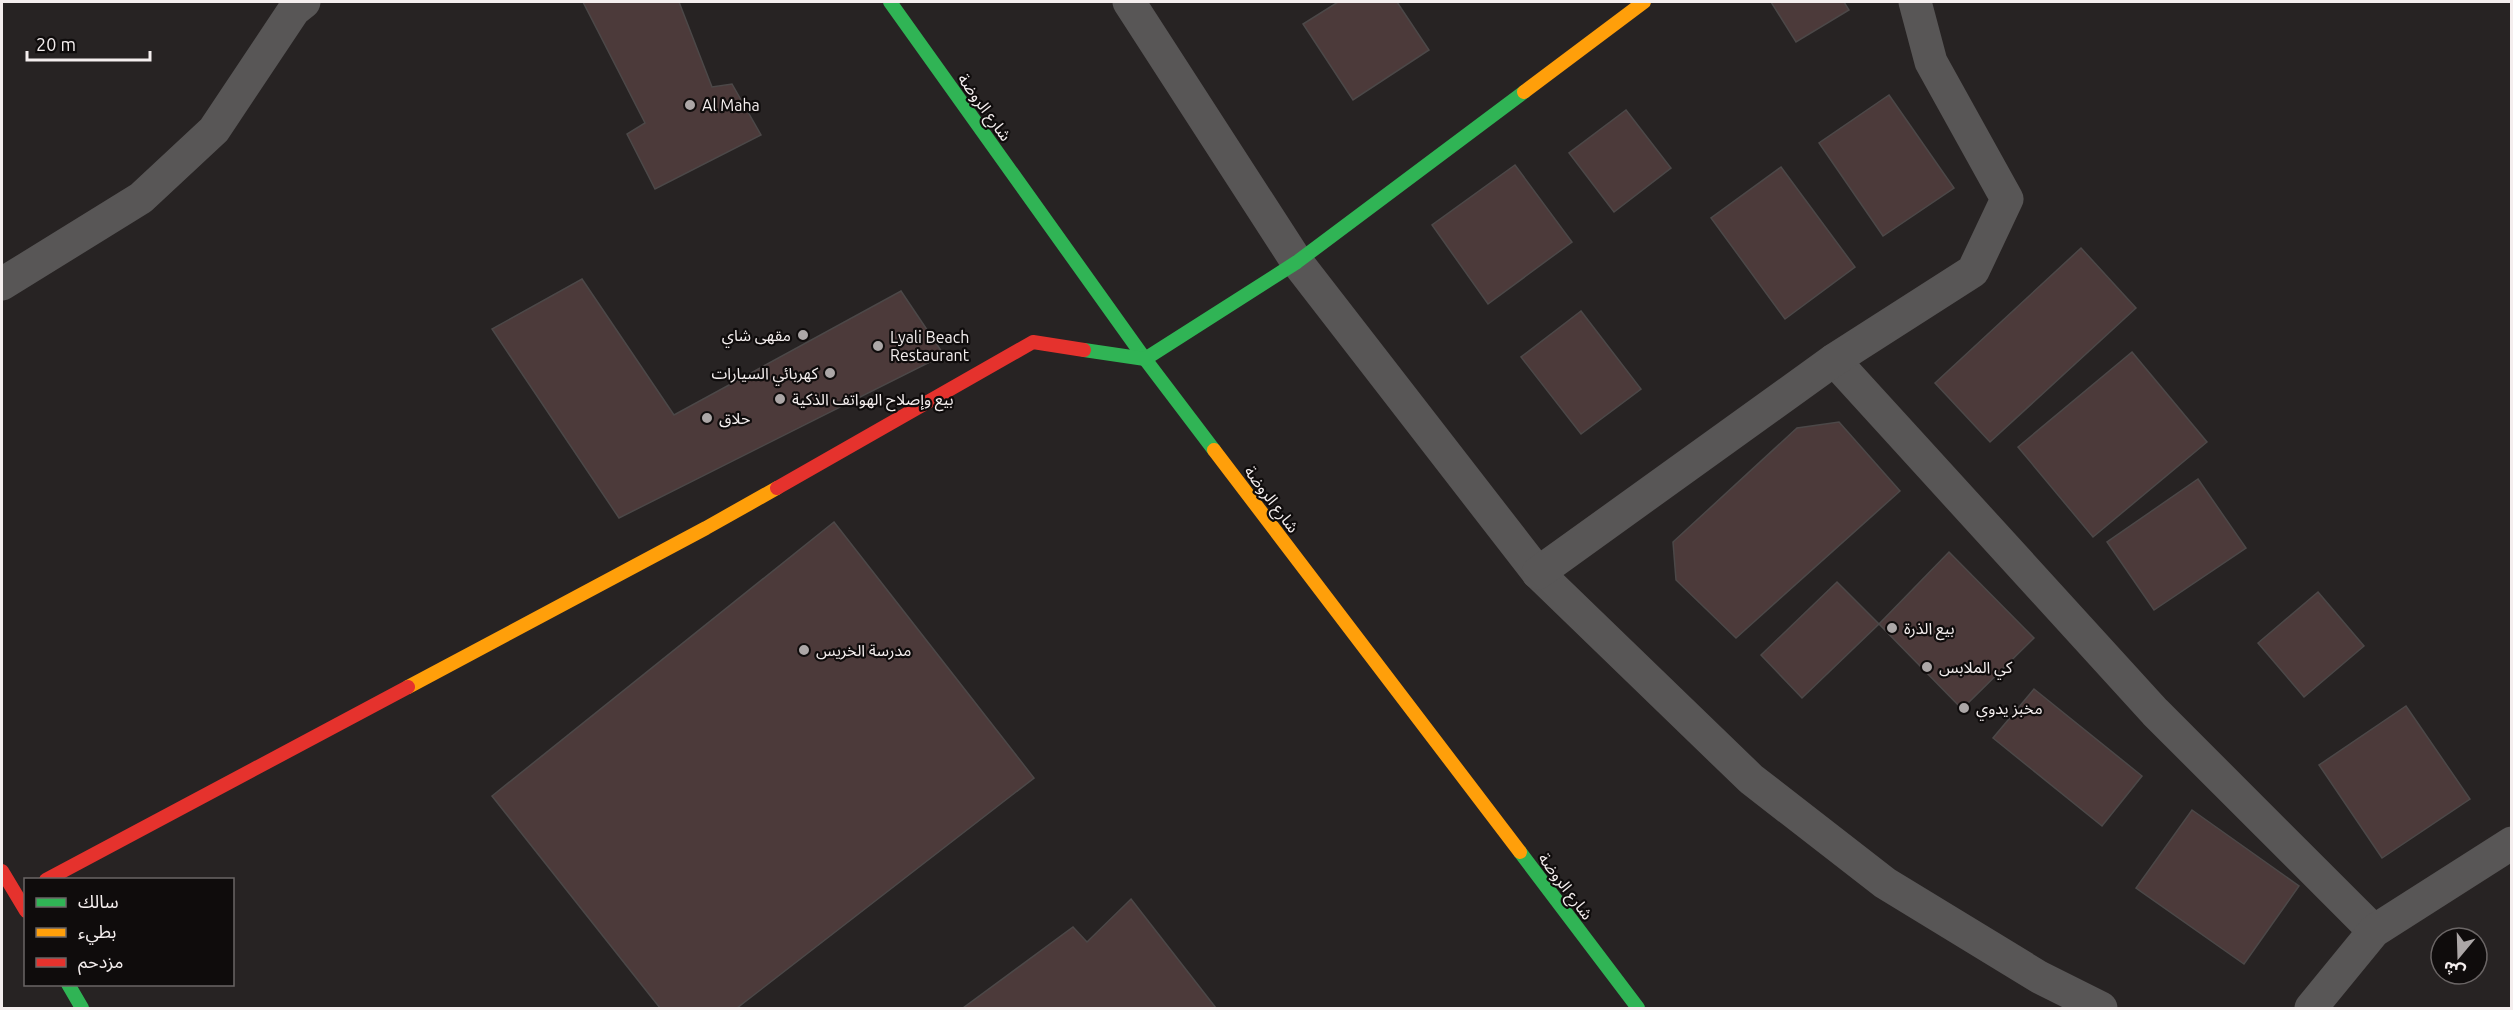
<svg xmlns="http://www.w3.org/2000/svg" width="2513" height="1010" font-family="Ubuntu,'Noto Sans Arabic',sans-serif">
	<style>
		.building { fill: #4c3a3a; stroke: #4c4848; stroke-width: 1.5 }
		.lines { fill: none; stroke-linecap: round; stroke-linejoin: round }
		.street { stroke: #585656; stroke-width: 33 }
		.fast { stroke: #30b455; stroke-width: 14 }
		.slow { stroke: #ff9f0a; stroke-width: 14 }
		.jam { stroke: #e5322d; stroke-width: 14 }
		.poi-dot { fill: #aca7a7; stroke: #0f0c0c; stroke-width: 2 }
		.labels { text-anchor: middle; dominant-baseline: central; stroke-width: 4.5; stroke-linejoin: round; paint-order: stroke }
		.poi-label { font-size: 16px; fill: #f4eeee; stroke: #0f0c0c; text-anchor: start }
		.street-label { font-size: 16px; fill: #f4eeee; stroke: #0f0c0c }
	</style>
	<rect width="100%" height="100%" fill="#272323"/>
	<g class="building">
		<path d="M 583,2 L 679,2 L 712,87 L 732,84 L 761,135 L 655,189 L 627,134 L 645,123 Z"/>
		<path d="M 1338,2 L 1397,2 L 1429,50 L 1353,100 L 1303,24 Z"/>
		<path d="M 1771,2 L 1844,2 L 1849,10 L 1796,42 Z"/>
		<path d="M 1889,95 L 1954,188 L 1883,236 L 1819,143 Z"/>
		<path d="M 1626,110 L 1671,168 L 1614,212 L 1569,153 Z"/>
		<path d="M 1515,165 L 1572,242 L 1488,304 L 1432,225 Z"/>
		<path d="M 1781,167 L 1855,267 L 1785,319 L 1711,218 Z"/>
		<path d="M 2081,248 L 2136,308 L 1990,442 L 1935,383 Z"/>
		<path d="M 582,279 L 674,415 L 901,291 L 944,355 L 619,518 L 492,329 Z"/>
		<path d="M 1581,311 L 1641,389 L 1581,434 L 1521,357 Z"/>
		<path d="M 2132,352 L 2207,442 L 2093,537 L 2018,447 Z"/>
		<path d="M 1839,422 L 1900,491 L 1736,638 L 1676,580 L 1673,542 L 1797,428 Z"/>
		<path d="M 2198,479 L 2246,548 L 2154,610 L 2107,542 Z"/>
		<path d="M 834,522 L 1034,778 L 737,1008 L 660,1008 L 492,796 Z"/>
		<path d="M 1949,552 L 2034,638 L 1962,709 L 1879,624 Z"/>
		<path d="M 1837,582 L 1879,624 L 1802,698 L 1761,655 Z"/>
		<path d="M 2318,592 L 2364,646 L 2304,697 L 2258,643 Z"/>
		<path d="M 2034,689 L 2142,776 L 2102,826 L 1993,738 Z"/>
		<path d="M 2406,706 L 2470,799 L 2382,858 L 2319,765 Z"/>
		<path d="M 2192,810 L 2299,886 L 2244,964 L 2136,888 Z"/>
		<path d="M 1131,899 L 1216,1008 L 963,1008 L 1073,927 L 1087,942 Z"/>
	</g>
	<g class="lines">
		<g class="street">
			<path d="M 1129,2 L 1297,262 L 1538,573 L 1751,779 L 1885,883 L 2039,977 L 2101,1008"/>
			<path d="M 2,284 L 141,198 L 214,130 L 294,10 L 304,2"/>
			<path d="M 1834,360 L 2155,712 L 2374,931"/>
			<path d="M 1538,573 L 1834,360 L 1973,271 L 2007,199 L 1931,62 L 1915,2"/>
			<path d="M 2311,1008 L 2374,931 L 2512,843"/>
		</g>
		<g class="fast">
			<path d="M 890,2 L 1145,359 L 1214,450"/>
			<path d="M 1084,350 L 1145,359 L 1297,262 L 1524,92"/>
			<path d="M 1520,852 L 1638,1008"/>
			<path d="M 68,984 L 82,1008"/>
		</g>
		<g class="slow">
			<path d="M 1524,92 L 1644,2"/>
			<path d="M 1214,450 L 1520,852"/>
			<path d="M 408,687 L 706,528 L 777,488"/>
		</g>
		<g class="jam">
			<path d="M 777,488 L 1033,342 L 1084,350"/>
			<path d="M 2,871 L 26,911"/>
			<path d="M 46,880 L 408,687"/>
		</g>
	</g>
	<g class="poi-dot">
		<circle cx="690" cy="105" r="6"/>
		<circle cx="803" cy="335" r="6"/>
		<circle cx="878" cy="346" r="6"/>
		<circle cx="830" cy="373" r="6"/>
		<circle cx="780" cy="399" r="6"/>
		<circle cx="707" cy="418" r="6"/>
		<circle cx="1892" cy="628" r="6"/>
		<circle cx="804" cy="650" r="6"/>
		<circle cx="1927" cy="667" r="6"/>
		<circle cx="1964" cy="708" r="6"/>
	</g>
	<g class="labels">
		<g class="poi-label">
			<text x="702" y="105">Al Maha</text>
			<text x="791" y="335" text-anchor="end">مقهى شاي</text>
			<text x="890" y="337">Lyali Beach<tspan x="890" dy="18">Restaurant</tspan></text>
			<text x="818" y="373" text-anchor="end">كهربائي السيارات</text>
			<text x="792" y="399">بيع وإصلاح الهواتف الذكية</text>
			<text x="719" y="418">حلاق</text>
			<text x="1904" y="628">بيع الذرة</text>
			<text x="816" y="650">مدرسة الخريس</text>
			<text x="1939" y="667">كي الملابس</text>
			<text x="1976" y="708">مخبز يدوي</text>
		</g>
		<g class="street-label">
			<text transform="translate(985 107) rotate(54)">شارع الروضة</text>
			<text transform="translate(1272 499) rotate(53)">شارع الروضة</text>
			<text transform="translate(1566 886) rotate(53)">شارع الروضة</text>
		</g>
	</g>
	<rect width="2513" height="1010" fill="none" stroke="#f4eeee" stroke-width="6"/>
	<rect x="24" y="878" width="210" height="108" fill="#0f0c0c" stroke="#6b6666" stroke-width="1.5"/>
	<rect x="36" y="898" width="30" height="9" fill="#30b455" stroke="#6b6666" stroke-width="1.5"/>
	<text x="78" y="908" font-size="18" fill="#f4eeee">سالك</text>
	<rect x="36" y="928" width="30" height="9" fill="#ff9f0a" stroke="#6b6666" stroke-width="1.5"/>
	<text x="78" y="938" font-size="18" fill="#f4eeee">بطيء</text>
	<rect x="36" y="958" width="30" height="9" fill="#e5322d" stroke="#6b6666" stroke-width="1.5"/>
	<text x="78" y="968" font-size="18" fill="#f4eeee">مزدحم</text>
	<g transform="translate(2459 956) rotate(199)"><circle r="28" fill="#0f0c0c" stroke="#6b6666" stroke-width="1.5"/>
	<path d="M0-4.5L10 22L0 15L-10 22Z" fill="#aca7a7"/>
	<text y="-9" font-size="16" font-weight="bold" text-anchor="middle" fill="#f4eeee">ش</text>
	</g>
	<path d="M27 51v9h123v-9" fill="none" stroke="#f4eeee" stroke-width="3"/>
	<text x="36" y="51" font-size="18" fill="#f4eeee" stroke="#0f0c0c" stroke-width="4.5" paint-order="stroke">20 m</text>
</svg>
